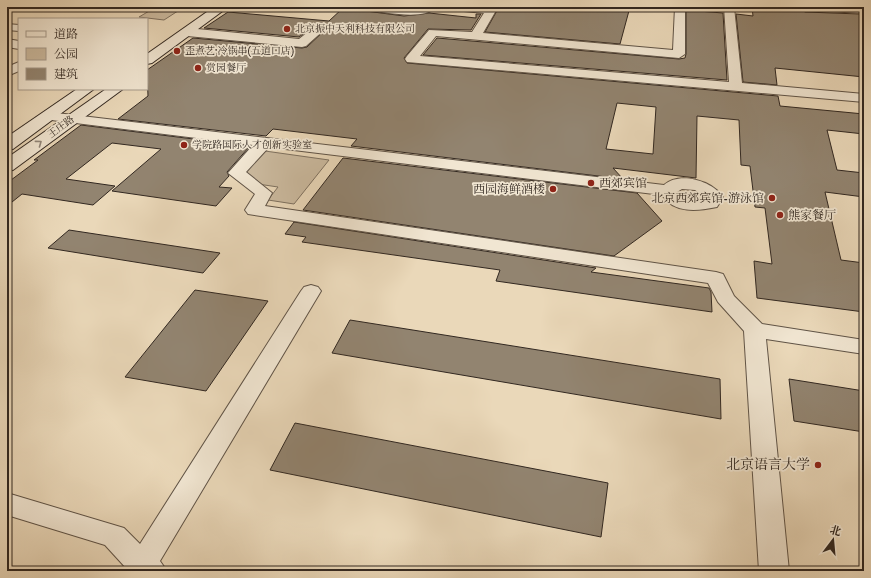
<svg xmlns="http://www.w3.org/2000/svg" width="871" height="578" font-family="'IM FELL DW Pica','Noto Serif SC',serif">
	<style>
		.green { fill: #cbba9f; stroke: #7e7160 }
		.building { fill: #928470; stroke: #322821; fill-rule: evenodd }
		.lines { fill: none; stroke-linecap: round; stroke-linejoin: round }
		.minor-casing { stroke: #605447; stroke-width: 2 }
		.secondary-casing { stroke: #322821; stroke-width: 2 }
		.minor { fill: #f1e6d2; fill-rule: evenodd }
		.secondary { fill: #f1e6d2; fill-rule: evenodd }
		.oneway { stroke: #92877a }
		.poi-dot { fill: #8f2418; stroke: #f1e6d2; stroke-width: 1.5 }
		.labels { text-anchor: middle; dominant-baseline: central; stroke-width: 3.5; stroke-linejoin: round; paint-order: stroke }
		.far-poi-label { font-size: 10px; fill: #322821; stroke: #f1e6d2; text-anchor: start }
		.far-street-label { font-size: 10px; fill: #322821; stroke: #f1e6d2 }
		.poi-label { font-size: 12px; fill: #322821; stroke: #f1e6d2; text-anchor: start }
		.near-poi-label { font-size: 14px; fill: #322821; stroke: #f1e6d2; text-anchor: end }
	</style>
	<rect width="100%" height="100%" fill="#ead8b9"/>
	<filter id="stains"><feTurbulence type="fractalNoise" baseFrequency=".005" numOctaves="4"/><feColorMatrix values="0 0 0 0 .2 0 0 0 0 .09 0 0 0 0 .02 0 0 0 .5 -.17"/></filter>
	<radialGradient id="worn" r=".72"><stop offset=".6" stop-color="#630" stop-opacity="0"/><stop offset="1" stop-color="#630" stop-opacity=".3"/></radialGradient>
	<g class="green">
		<path d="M 156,7 L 184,7 L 164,20 L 139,17 Z"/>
		<path d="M 265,151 L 329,160 L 294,204 L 268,200 L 278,187 L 251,183 L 244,174 Z"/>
	</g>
	<g class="building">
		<path d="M 499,7 L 630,7 L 620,44 L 485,32 Z"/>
		<path d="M 752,7 L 792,7 L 799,8 L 805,12 L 860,14 L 864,24 L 864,77 L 775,68 L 777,85 L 743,82 L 736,14 L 753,16 Z"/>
		<path d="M 343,8 L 404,16 L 429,13 L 476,18 L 476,14 L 481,14 L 471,30 L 428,29 L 404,58 L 407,63 L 778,96 L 780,106 L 864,114 L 864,134 L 827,130 L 837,170 L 864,173 L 864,197 L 825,192 L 841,260 L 864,263 L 864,312 L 757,298 L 754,261 L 772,264 L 765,208 L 755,207 L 750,166 L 741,165 L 739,120 L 697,116 L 696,178 L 613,168 L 623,179 L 351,146 L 357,139 L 273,129 L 266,136 L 118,119 L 148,96 L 147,70 L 193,38 L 302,48 L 307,47 L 328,27 L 322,23 L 317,24 L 299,37 L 204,28 L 228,12 L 329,21 ZM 617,103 L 656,107 L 653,154 L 606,149 Z"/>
		<path d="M 686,10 L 723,13 L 727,80 L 423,55 L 437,38 L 679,59 L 685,58 L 686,54 Z"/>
		<path d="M 81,125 L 105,128 L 250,146 L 227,172 L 229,176 L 219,187 L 232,188 L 216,206 L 112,191 L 161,149 L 112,143 L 66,179 L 115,186 L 93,205 L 22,194 L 7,206 L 7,183 L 38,160 L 34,160 Z"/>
		<path d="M 343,158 L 637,193 L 662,221 L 614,256 L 303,210 Z"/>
		<path d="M 294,222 L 596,268 L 591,272 L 709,288 L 711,292 L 712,312 L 496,281 L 500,270 L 302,242 L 306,237 L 285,234 Z"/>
		<path d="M 69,230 L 220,253 L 203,273 L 48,248 Z"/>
		<path d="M 195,290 L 268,301 L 206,391 L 125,377 Z"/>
		<path d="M 350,320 L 720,379 L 721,419 L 332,353 Z"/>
		<path d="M 789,379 L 864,391 L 864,432 L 794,421 Z"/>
		<path d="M 295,423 L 608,483 L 601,537 L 270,470 Z"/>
	</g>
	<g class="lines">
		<g class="minor-casing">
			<g id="minor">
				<path d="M 363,7 L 436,7 C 425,21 384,12 368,10 Z"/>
				<path d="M 449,7 L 498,7 L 483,33 L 673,50 L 675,7 L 685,7 L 685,54 L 679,58 L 436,36 L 420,56 L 729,82 L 724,7 L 734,7 L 742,83 L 864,94 L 864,102 L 407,62 L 405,59 L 407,56 L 429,30 L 472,32 L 484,13 L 454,10 Z"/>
				<path d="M 800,7 L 864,7 L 864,13 L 805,10 Z"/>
				<path d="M 7,24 L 19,25 L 19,31 L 7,30 Z"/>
				<path d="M 321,24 L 327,27 L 325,29 L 306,46 L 302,47 L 187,36 L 181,32 L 187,28 L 299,39 L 317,25 Z"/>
				<path d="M 7,39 L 19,41 L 19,49 L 7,47 Z"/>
				<path d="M 19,62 L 19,71 L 7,76 L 7,67 Z"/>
				<path d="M 48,112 L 664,185 C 680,171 712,181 723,197 L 717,207 C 698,211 674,214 662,195 L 269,147 L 246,172 L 272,193 L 265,206 L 716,272 L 723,274 L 734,296 L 762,324 L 864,340 L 864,354 L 766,339 L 789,571 L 759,571 L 744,331 L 718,302 L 708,283 L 248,214 L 245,210 L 255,194 L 228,173 L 253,145 L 43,119 L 41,116 L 43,113 ZM 682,189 L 695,190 L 705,197 L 704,199 C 693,201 684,201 677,192 Z"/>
				<path d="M 311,285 L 318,287 L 321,291 L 160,561 L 167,571 L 124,571 L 126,568 L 105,545 L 7,515 L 7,493 L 124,528 L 140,544 L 301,291 L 304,287 Z"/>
			</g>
		</g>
		<g class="secondary-casing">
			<g id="secondary">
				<path d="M 214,7 L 228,7 L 152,63 L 147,64 L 147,54 Z"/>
				<path d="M 77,89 L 94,89 L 13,149 L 7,150 L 7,137 Z"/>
				<path d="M 106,89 L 123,89 L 13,170 L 7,171 L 7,158 Z"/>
			</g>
		</g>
		<use href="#minor" class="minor"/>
		<use href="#secondary" class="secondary"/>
	</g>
	<defs><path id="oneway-chevron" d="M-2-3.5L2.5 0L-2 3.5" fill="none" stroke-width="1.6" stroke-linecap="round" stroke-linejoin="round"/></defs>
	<use class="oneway" href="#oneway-chevron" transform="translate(39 143) rotate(-36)"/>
	<g class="poi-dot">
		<circle cx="287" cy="29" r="4"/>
		<circle cx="177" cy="51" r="4"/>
		<circle cx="198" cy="68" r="4"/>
		<circle cx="184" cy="145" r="4"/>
		<circle cx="591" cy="183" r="4"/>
		<circle cx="553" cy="189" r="4"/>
		<circle cx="772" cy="198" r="4"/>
		<circle cx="780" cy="215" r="4"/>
		<circle cx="818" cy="465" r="4"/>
	</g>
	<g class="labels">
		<g class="far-poi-label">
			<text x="295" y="29">北京振中天利科技有限公司</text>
			<text x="185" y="51">歪煮艺·冷锅串(五道口店)</text>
			<text x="206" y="68">赏园餐厅</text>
			<text x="192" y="145">学院路国际人才创新实验室</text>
		</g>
		<g class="far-street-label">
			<text transform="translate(61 127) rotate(-36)">王庄路</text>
		</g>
		<g class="poi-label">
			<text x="599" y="183">西郊宾馆</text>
			<text x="545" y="189" text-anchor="end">西园海鲜酒楼</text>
			<text x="764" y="198" text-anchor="end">北京西郊宾馆-游泳馆</text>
			<text x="788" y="215">熊家餐厅</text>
		</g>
		<g class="near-poi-label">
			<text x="810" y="465">北京语言大学</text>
		</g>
	</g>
	<rect width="871" height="578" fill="none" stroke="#ead8b9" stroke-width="24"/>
	<rect x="8" y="8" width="855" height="562" fill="none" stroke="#322821" stroke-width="2"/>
	<rect x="12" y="12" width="847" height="554" fill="none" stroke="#322821"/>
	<rect x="18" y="18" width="130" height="72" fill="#f1e6d2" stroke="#a59a8b"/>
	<rect x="26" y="31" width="20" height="6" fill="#f1e6d2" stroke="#a59a8b"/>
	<text x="54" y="38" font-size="12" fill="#322821">道路</text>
	<rect x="26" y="48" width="20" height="12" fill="#cbba9f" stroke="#a59a8b"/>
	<text x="54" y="58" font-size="12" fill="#322821">公园</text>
	<rect x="26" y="68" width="20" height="12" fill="#928470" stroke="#a59a8b"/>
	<text x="54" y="78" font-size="12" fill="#322821">建筑</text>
	<g transform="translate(833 540) rotate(16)" stroke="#f1e6d2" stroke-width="3" paint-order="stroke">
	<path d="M0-3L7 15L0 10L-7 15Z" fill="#322821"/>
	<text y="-6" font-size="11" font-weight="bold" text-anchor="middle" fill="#322821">北</text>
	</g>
	<rect width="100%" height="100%" filter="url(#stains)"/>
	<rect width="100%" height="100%" fill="url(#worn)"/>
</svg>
